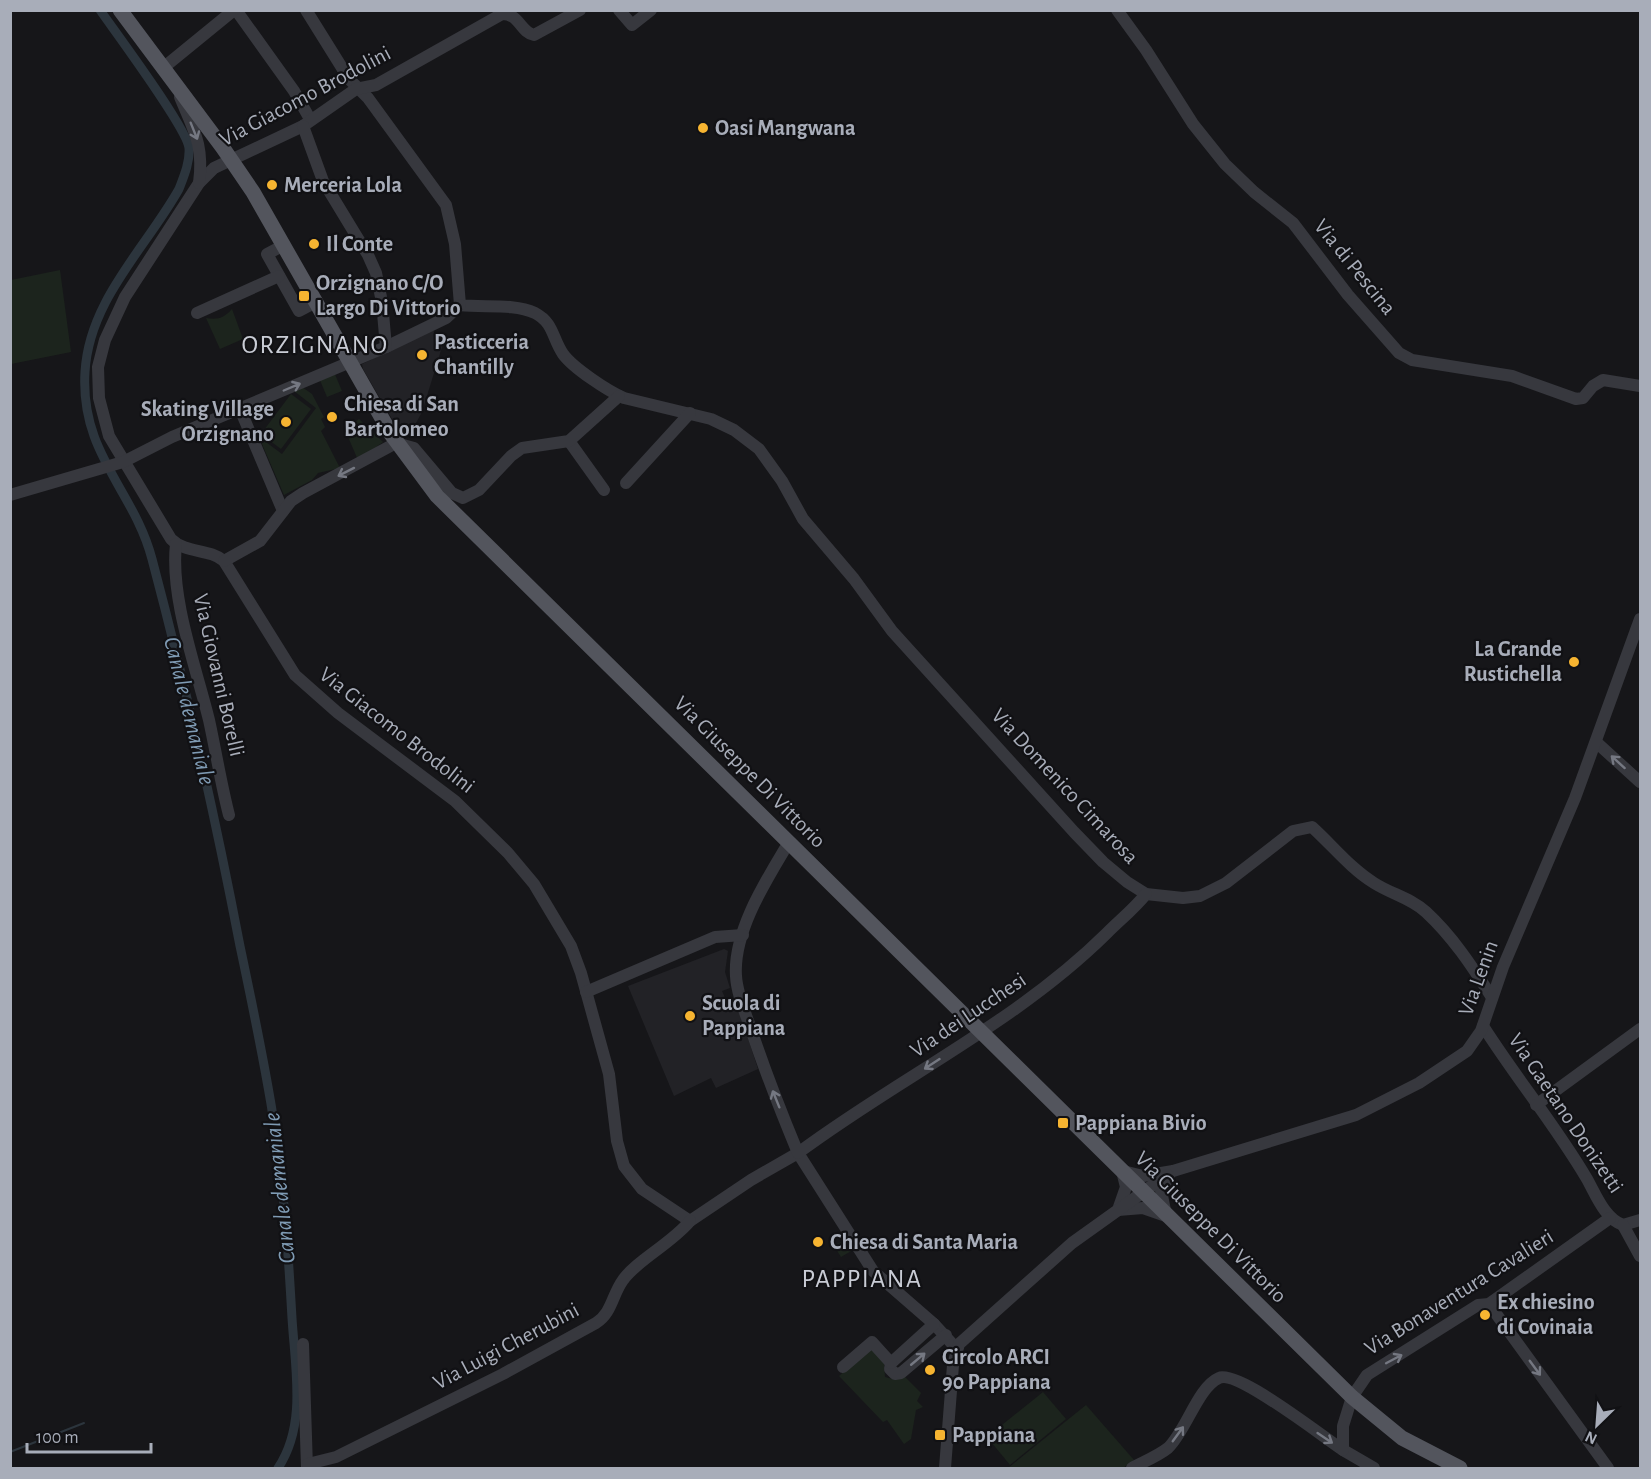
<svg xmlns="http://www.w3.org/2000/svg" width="1651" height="1479" font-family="'Alegreya Sans',sans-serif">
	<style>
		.built { fill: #222226 }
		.green { fill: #1c241d }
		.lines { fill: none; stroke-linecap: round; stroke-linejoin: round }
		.stream { stroke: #2c353d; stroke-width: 2 }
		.canal { stroke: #2c353d; stroke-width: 9 }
		.minor { stroke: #37383e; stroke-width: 12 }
		.major { stroke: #53555d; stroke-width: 15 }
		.oneway { stroke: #757882 }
		.poi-dot { fill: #f6b431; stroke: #111114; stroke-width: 2 }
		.labels { text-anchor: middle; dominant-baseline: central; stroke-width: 4.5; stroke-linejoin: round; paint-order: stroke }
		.street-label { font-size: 22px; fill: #a8adb9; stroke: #111114 }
		.poi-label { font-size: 22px; font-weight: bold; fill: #a8adb9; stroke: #111114; text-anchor: start }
		.water-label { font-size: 24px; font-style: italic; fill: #7f9bb4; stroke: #111114 }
		.quarter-label { font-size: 26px; letter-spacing: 1.5px; fill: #c9ccd5; stroke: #111114 }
	</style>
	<rect width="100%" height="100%" fill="#161619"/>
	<g class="built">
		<path d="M 433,330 L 442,347 L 422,412 L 416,423 L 399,431 L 363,369 L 362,364 Z"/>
		<path d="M 724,949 L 728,951 L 725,972 L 730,988 L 722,991 L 729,1007 L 737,1005 L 758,1069 L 716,1088 L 711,1078 L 674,1096 L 628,986 Z"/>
	</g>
	<g class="green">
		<path d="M 60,270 L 71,352 L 11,364 L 11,280 Z"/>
		<path d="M 232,309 L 243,339 L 220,349 L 206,318 C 218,320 224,318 232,309 Z"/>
		<path d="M 334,372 L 342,391 L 327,397 L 319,378 Z"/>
		<path d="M 302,387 L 312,394 L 324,417 L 321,419 L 325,427 L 321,431 L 340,468 L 318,473 L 312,480 L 284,495 L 259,437 L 282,454 L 316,408 L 294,391 Z"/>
		<path d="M 291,394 L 311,409 L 281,449 L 261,434 Z"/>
		<path d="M 359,419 L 383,442 L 358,460 L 345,430 Z"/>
		<path d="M 846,1239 L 853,1250 L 841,1257 L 834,1246 Z"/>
		<path d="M 872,1347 L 884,1360 L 885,1377 L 896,1380 L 903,1375 L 921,1393 L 917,1401 L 923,1407 L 916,1410 L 911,1439 L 904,1444 L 887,1420 L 883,1422 L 839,1376 Z"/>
		<path d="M 1043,1392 L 1066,1419 L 1010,1465 L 987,1437 Z"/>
		<path d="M 1086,1405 L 1134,1460 L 1123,1468 L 1008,1468 Z"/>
	</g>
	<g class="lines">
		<path class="stream" d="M 10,1452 L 84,1423"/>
		<path class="canal" d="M 100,10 C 116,33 187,128 189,148 C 190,162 184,176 179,189 C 146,248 89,300 85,372 C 80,454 134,490 152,559 C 186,687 215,816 240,946 C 251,998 262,1051 271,1104 C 283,1174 288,1247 292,1318 C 295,1368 307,1425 278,1468"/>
		<g class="minor">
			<path d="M 236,10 L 294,91 L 310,119"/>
			<path d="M 306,10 L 349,79 L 368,98 L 446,205 L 455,244 L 460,305 C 484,308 513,303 535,313 C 554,323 552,338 563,354 C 573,368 608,391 624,398 L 711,419 L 734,430 L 759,449 L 782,481 L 803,519 L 854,579 L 892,631 L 1074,832 L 1103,862 L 1127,882 L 1146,894 L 1183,898 L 1200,896 L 1226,883 L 1293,831 L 1312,827 C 1333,846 1350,868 1374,883 C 1391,894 1411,898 1426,912 C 1452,936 1472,966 1491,996"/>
			<path d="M 580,10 L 534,35 C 520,32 520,14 502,14 L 376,85 L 356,89 L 303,126 L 214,168 L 199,183 L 125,297 L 105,340 L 98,367 L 99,398 L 109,436 L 171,539 C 186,554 209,548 224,561 L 295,675 L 338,713 L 455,801 L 508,853 L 534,884 L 571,946 L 581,973 L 609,1074 L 617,1141 L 624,1166 L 642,1189 L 690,1221 L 751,1180 L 798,1153 L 873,1271 L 934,1324 L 956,1348"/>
			<path d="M 619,10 L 632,25 L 651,10"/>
			<path d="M 1117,10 L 1146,50 L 1193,124 L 1225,164 L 1254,192 L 1293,223 L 1348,295 L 1399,353 L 1412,360 L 1512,376 L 1576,399 L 1583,398 L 1593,386 L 1603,380 L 1640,386"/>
			<path d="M 163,68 L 234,10"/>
			<path d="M 180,97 C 194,131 204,145 199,183"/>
			<path d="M 284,245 L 267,254 L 299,311 L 316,302"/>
			<path d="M 197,313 L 279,276"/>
			<path d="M 386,347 L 446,318 L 460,305"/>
			<path d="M 240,409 L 283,511"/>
			<path d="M 569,441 L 604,490"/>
			<path d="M 626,483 L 690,413"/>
			<path d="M 10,495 L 123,462 L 172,437 L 386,347 L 382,302 L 376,273 L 368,255 L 323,181 L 303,126"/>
			<path d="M 176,544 C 170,598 196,667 209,720 C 216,752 221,784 229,815"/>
			<path d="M 224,561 L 260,541 L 291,501 L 303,493 L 396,443 L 414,448 L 452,493 L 463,498 L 479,490 L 511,456 L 522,448 L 569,441 L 619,396"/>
			<path d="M 1596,742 L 1640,782"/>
			<path d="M 789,842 C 767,879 733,931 736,976 C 737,994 745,1012 751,1029 C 765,1071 781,1112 798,1153 C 900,1077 1016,1023 1107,933 C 1120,920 1135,908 1146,894"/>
			<path d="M 586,992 L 715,937 L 743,935"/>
			<path d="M 1483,1026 C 1516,1078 1556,1126 1587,1179 C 1596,1195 1605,1219 1623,1225 L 1640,1220"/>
			<path d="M 1536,1105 L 1640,1029"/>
			<path d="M 1123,1171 L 1143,1176 L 1173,1171 L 1356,1115 L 1419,1083 L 1467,1051 L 1481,1031 L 1503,967 L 1575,798 L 1640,619"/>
			<path d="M 1119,1207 L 1126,1187 L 1122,1171"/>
			<path d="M 1118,1210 L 1143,1208 L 1166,1216"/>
			<path d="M 1166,1215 L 1161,1191 L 1169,1176"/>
			<path d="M 1623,1225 L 1640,1256"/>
			<path d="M 1489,1304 L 1608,1468"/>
			<path d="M 934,1324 L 891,1363 L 890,1369 L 895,1374 L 901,1373 L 946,1335"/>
			<path d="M 303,1344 L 307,1468"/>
			<path d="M 843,1367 L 872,1342 L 891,1363"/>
			<path d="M 1343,1450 L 1374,1468"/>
			<path d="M 308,1464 L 336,1457 L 503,1374 L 596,1323 C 612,1313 612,1295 623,1280 C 636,1261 672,1243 690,1221"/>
			<path d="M 945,1468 L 953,1365 L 959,1344 L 1072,1243 L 1167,1175"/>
			<path d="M 1132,1468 C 1143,1462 1158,1456 1168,1448 C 1186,1431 1198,1387 1219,1378 C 1237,1369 1323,1437 1343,1450 L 1343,1426 L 1352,1397 L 1367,1375 L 1478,1305 L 1489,1304 L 1610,1218"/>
		</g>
		<path class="major" d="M 120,10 L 223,148 L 253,192 L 391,434 L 437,496 L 1352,1397 L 1402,1438 L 1460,1468"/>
	</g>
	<defs><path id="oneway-shaft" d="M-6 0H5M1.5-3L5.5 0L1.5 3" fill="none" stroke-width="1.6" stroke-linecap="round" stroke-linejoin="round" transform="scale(1.5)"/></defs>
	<g class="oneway">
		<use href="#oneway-shaft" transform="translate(194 131) rotate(68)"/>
		<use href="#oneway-shaft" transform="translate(292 387) rotate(-23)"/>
		<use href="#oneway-shaft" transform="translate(346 472) rotate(153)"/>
		<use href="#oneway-shaft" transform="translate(1618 762) rotate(-138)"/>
		<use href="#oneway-shaft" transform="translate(932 1064) rotate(147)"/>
		<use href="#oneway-shaft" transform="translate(776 1099) rotate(-112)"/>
		<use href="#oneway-shaft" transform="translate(918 1359) rotate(-40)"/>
		<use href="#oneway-shaft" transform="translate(1394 1359) rotate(-28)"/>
		<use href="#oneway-shaft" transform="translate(1535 1368) rotate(54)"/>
		<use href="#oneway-shaft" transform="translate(1178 1434) rotate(-54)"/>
		<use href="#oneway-shaft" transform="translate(1325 1438) rotate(34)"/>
	</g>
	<g class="poi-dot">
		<circle cx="703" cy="128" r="6"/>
		<circle cx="272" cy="185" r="6"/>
		<circle cx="314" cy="244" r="6"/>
		<rect x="298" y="290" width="12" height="12" rx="3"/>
		<circle cx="422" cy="355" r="6"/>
		<circle cx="332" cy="417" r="6"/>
		<circle cx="286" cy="422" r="6"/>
		<circle cx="1574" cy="662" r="6"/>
		<circle cx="690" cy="1016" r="6"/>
		<rect x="1057" y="1117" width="12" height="12" rx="3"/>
		<circle cx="818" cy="1242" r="6"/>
		<circle cx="1485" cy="1315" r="6"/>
		<circle cx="930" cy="1370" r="6"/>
		<rect x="934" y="1429" width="12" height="12" rx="3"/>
	</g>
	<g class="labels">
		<g class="street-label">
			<text transform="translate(305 96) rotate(-28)">Via Giacomo Brodolini</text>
			<text transform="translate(1355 267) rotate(51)">Via di Pescina</text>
			<text transform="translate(219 675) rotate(77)">Via Giovanni Borelli</text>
			<text transform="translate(397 730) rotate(38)">Via Giacomo Brodolini</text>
			<text transform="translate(750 772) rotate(45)">Via Giuseppe Di Vittorio</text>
			<text transform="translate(1065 786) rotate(47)">Via Domenico Cimarosa</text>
			<text transform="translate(1478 978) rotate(-70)">Via Lenin</text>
			<text transform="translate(968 1015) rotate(-34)">Via dei Lucchesi</text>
			<text transform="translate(1566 1113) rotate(56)">Via Gaetano Donizetti</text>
			<text transform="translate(1211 1227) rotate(45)">Via Giuseppe Di Vittorio</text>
			<text transform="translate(1459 1292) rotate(-32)">Via Bonaventura Cavalieri</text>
			<text transform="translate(506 1346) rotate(-28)">Via Luigi Cherubini</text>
		</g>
		<g class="poi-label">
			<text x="715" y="128">Oasi Mangwana</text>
			<text x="284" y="185">Merceria Lola</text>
			<text x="326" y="244">Il Conte</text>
			<text x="316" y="283">Orzignano C/O<tspan x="316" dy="25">Largo Di Vittorio</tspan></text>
			<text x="434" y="342">Pasticceria<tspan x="434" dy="25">Chantilly</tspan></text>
			<text x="344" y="404">Chiesa di San<tspan x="344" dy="25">Bartolomeo</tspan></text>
			<text x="274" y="409" text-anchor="end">Skating Village<tspan x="274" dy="25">Orzignano</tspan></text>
			<text x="1562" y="649" text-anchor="end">La Grande<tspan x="1562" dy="25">Rustichella</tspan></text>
			<text x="702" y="1003">Scuola di<tspan x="702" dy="25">Pappiana</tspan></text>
			<text x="1075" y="1123">Pappiana Bivio</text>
			<text x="830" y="1242">Chiesa di Santa Maria</text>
			<text x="1497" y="1302">Ex chiesino<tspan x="1497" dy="25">di Covinaia</tspan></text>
			<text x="942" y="1357">Circolo ARCI<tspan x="942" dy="25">90 Pappiana</tspan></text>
			<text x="952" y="1435">Pappiana</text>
		</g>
		<g class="water-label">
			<text transform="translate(189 711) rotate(76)">Canale demaniale</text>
			<text transform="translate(280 1188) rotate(-96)">Canale demaniale</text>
		</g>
		<g class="quarter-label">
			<text x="315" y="345">ORZIGNANO</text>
			<text x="862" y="1279">PAPPIANA</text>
		</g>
	</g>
	<rect width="1651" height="1479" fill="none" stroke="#a8adb9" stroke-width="24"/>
	<g transform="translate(1597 1425) rotate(205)" stroke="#111114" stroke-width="4.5" paint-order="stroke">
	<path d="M0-4.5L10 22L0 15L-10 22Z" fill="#a8adb9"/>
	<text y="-9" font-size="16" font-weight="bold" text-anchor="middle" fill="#a8adb9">N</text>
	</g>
	<path d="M27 1443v9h124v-9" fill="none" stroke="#a8adb9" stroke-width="3"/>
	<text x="36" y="1443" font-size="18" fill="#a8adb9" stroke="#111114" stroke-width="4.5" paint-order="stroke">100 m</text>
</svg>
